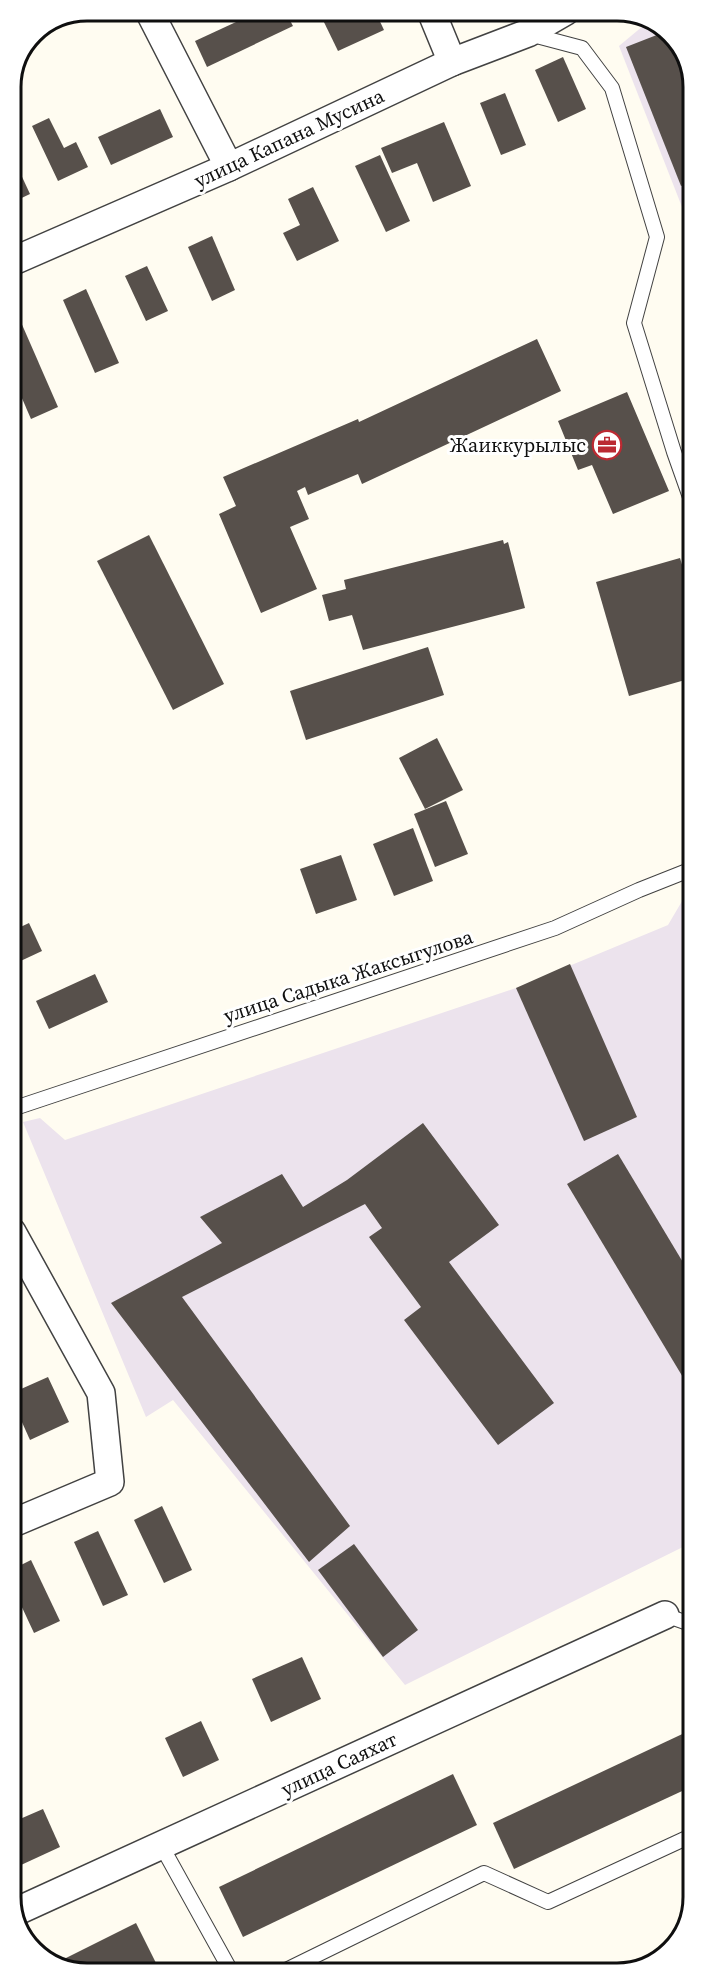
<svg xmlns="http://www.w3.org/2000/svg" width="704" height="1984" viewBox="0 0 704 1984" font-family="'Source Serif 4',serif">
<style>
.industrial{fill:#ece3ed}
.building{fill:#57504b}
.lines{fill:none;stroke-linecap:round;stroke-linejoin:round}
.service-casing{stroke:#424242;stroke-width:16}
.minor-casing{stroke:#424242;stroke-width:30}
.service{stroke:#fff;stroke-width:14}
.minor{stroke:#fff;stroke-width:27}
.labels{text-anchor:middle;stroke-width:6;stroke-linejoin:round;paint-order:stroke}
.street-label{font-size:20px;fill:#0f0f0f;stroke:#fff}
.poi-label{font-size:20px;fill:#0f0f0f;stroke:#fff;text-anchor:end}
.rim{fill:none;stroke:#0f0f0f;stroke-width:3}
</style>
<rect width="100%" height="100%" fill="#fffcf1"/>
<g class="industrial">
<polygon points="649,21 664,27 691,67 691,230 619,46"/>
<polygon points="692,889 693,1542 405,1685 173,1400 146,1417 23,1122 40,1118 65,1140 516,988 668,925 688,891"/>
</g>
<g class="building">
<polygon points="260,11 285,11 293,26 207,67 195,41"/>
<polygon points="332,11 375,11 384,30 338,51 321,16"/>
<polygon points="667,31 691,67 691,182 681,186 626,47"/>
<polygon points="563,57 586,109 558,122 535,70"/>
<polygon points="505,93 526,145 501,155 480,103"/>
<polygon points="160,109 173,137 111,165 98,137"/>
<polygon points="49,118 64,148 76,142 88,167 58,181 32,126"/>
<polygon points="444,122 471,186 433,202 417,163 392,173 381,148"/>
<polygon points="11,153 30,194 11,203"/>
<polygon points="380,155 410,221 386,232 355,166"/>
<polygon points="313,187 339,241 297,261 283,233 300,225 288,199"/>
<polygon points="212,236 235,290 212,301 188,247"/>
<polygon points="147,266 168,311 146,321 125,276"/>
<polygon points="86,289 119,363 95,373 63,300"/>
<polygon points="20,320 58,407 31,419 11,373 11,324"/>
<polygon points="537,339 561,391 362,484 358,474 308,495 305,487 297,491 309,519 290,527 317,589 261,613 219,514 236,506 223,477 358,419 359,422"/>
<polygon points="627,392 669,491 613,514 592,465 578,470 558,421"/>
<polygon points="149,535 224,684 173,710 97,561"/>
<polygon points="503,540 504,544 508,542 525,608 363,650 352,615 329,621 322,595 346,589 344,580"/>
<polygon points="680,558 692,598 692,678 629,696 596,582"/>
<polygon points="428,647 444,695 306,740 290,691"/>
<polygon points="437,738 463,790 425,809 399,758"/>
<polygon points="446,801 468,854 435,867 414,814"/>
<polygon points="413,828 433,881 394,896 373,844"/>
<polygon points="341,855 357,900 316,914 300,869"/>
<polygon points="29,923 42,951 12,965 12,931"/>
<polygon points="570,964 637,1117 584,1141 516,988"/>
<polygon points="95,974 108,1002 49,1029 36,1001"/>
<polygon points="423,1123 499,1225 449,1262 554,1403 498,1445 404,1320 421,1307 369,1237 382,1228 365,1204 182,1297 350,1526 309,1562 111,1303 222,1243 200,1217 282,1174 303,1207 347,1180"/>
<polygon points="618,1154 693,1279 693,1394 567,1184"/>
<polygon points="48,1377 69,1422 30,1440 12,1400 12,1393"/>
<polygon points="162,1506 192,1570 164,1583 134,1520"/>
<polygon points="98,1531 128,1595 103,1606 74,1542"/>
<polygon points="354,1544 418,1630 383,1657 318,1570"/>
<polygon points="31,1560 60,1621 34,1633 13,1588 13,1569"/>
<polygon points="302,1657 321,1699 271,1722 252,1679"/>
<polygon points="201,1721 219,1760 183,1777 165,1738"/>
<polygon points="693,1729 693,1786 514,1869 493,1823"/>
<polygon points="453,1774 477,1825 243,1937 219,1887"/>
<polygon points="43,1809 60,1847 21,1865 13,1848 13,1822"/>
<polygon points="136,1923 161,1973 82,1973 56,1963"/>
</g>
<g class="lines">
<g class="service-casing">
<g id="service">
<polyline points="529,34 582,48 612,88 657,237 634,323 674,452 691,500"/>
<polyline points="12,1109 555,928 639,890 692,869"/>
<polyline points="665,1615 693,1625"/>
<polyline points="161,1845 232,1973"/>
<polyline points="282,1972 484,1873 548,1902 693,1835"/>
</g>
</g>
<g class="minor-casing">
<g id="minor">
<polyline points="149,11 229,167"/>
<polyline points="431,11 452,62"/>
<polyline points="11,262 229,167 452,62 528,33 566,11"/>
<polyline points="12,1232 101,1393 110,1482 13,1523"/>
<polyline points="13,1913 665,1615"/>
</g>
</g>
<use href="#service" class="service"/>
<use href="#minor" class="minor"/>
</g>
<defs>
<g id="office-ring" transform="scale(1.5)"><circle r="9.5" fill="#fff" stroke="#bb2a32" stroke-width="1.5"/><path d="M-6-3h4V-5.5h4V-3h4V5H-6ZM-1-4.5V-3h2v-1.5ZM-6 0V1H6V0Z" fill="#bb2a32"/></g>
</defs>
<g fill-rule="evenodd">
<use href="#office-ring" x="607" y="445"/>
</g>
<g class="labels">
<g class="street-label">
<text transform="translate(289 138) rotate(-25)" y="7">улица Капана Мусина</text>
<text transform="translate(348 976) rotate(-18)" y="7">улица Садыка Жаксыгулова</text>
<text transform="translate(339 1764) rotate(-25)" y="7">улица Саяхат</text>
</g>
<g class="poi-label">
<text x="586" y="452">Жаиккурылыс</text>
</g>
</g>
<path d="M0 0H704V1984H0ZM87 21H617A66 66 0 0 1 683 87V1897A66 66 0 0 1 617 1963H87A66 66 0 0 1 21 1897V87A66 66 0 0 1 87 21Z" fill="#fff" fill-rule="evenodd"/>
<path class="rim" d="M87 21H617A66 66 0 0 1 683 87V1897A66 66 0 0 1 617 1963H87A66 66 0 0 1 21 1897V87A66 66 0 0 1 87 21Z"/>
</svg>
